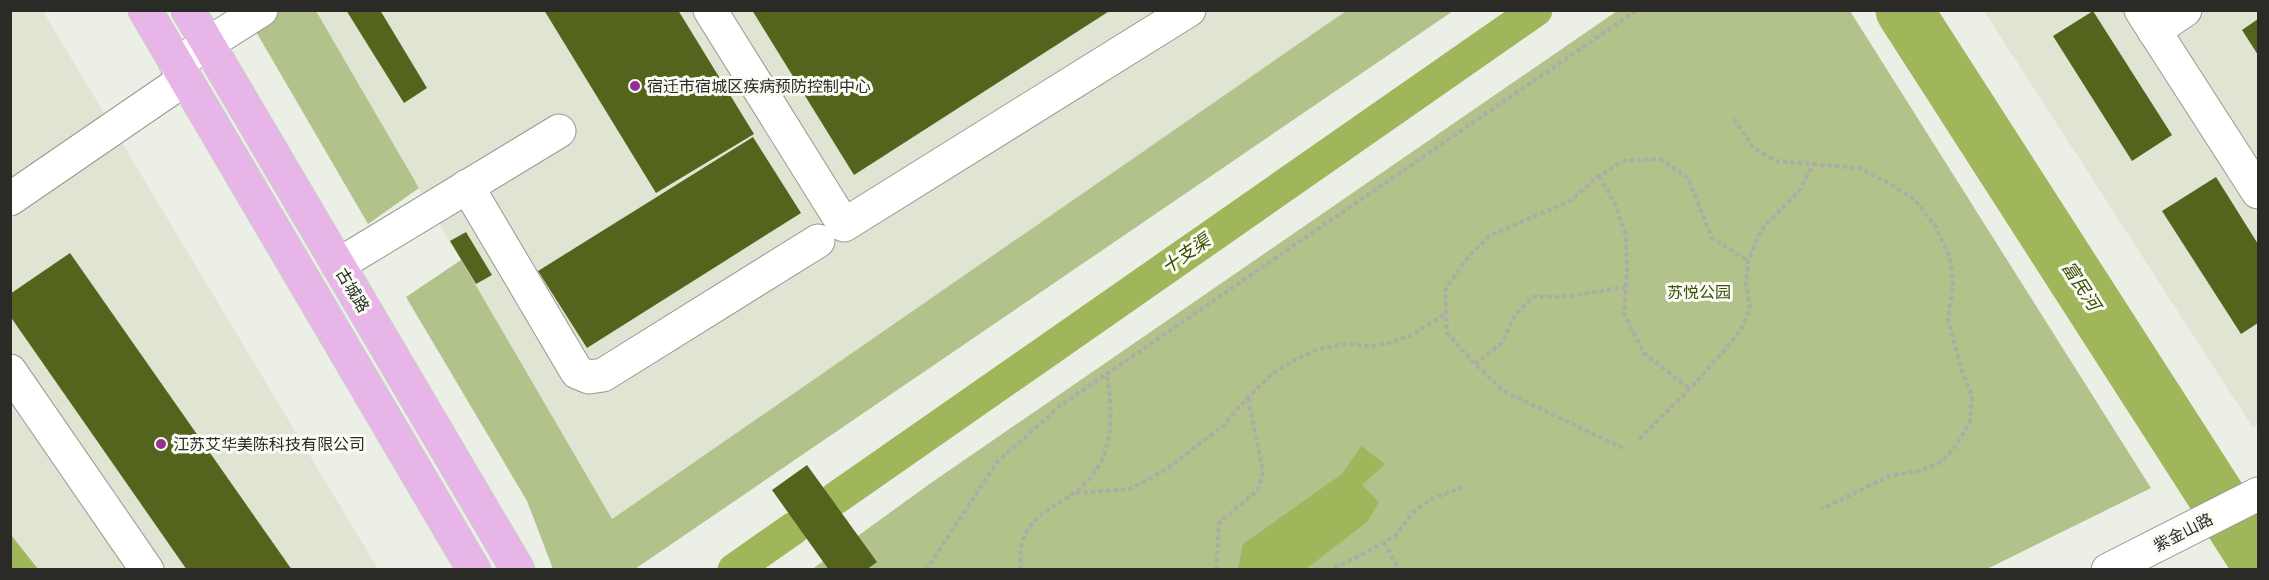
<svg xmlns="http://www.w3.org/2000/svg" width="2269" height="580" viewBox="0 0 2269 580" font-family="'PT Sans Narrow','Noto Sans SC',sans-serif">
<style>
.built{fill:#dfe4d3}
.green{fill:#b2c28b}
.water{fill:#9fb65b}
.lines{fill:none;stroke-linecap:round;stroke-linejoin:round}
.canal{stroke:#9fb65b;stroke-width:33}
.river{stroke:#9fb65b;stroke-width:57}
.building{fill:#54641d}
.minor-casing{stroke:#979a90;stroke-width:35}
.major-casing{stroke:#cccccb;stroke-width:35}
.path{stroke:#abaea6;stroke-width:4;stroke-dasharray:4.5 3;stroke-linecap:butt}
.minor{stroke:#fff;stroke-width:33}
.major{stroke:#e8b5e8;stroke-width:33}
.poi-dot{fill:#933096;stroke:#f9fcf2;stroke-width:2}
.labels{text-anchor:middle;stroke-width:6;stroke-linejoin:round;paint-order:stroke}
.poi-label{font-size:16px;fill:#2a2b27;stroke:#f9fcf2;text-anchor:start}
.street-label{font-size:16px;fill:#2a2b27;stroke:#f9fcf2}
.park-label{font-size:16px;fill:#404e08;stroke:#f9fcf2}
.water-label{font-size:18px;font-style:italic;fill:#3e4c05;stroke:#f9fcf2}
</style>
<rect width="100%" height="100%" fill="#ecefe5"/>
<g class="built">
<polygon points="10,11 43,11 378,569 11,569"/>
<polygon points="316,11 1346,11 611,519"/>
<polygon points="1984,11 2258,11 2258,425 2253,428"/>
</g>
<g class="green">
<polygon points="244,11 316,11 419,188 368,224"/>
<polygon points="1346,11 1453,11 635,569 553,569 527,501 406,297 461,260 612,519"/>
<polygon points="1617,11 1850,11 2151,488 1987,569 811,570 928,485"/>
</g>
<g class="water">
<polygon points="1361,446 1385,464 1362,485 1379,502 1367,522 1306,569 1238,569 1243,544 1342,474"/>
<polygon points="11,535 38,569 11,569"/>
</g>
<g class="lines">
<g class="canal">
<polyline points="836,498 1536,10"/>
<polyline points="734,570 794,528"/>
</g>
<polyline class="river" points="1904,10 2258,561"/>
</g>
<g class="building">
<polygon points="346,10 380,10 427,88 404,103"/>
<polygon points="544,10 678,10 754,134 656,193"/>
<polygon points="752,10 1111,10 854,175"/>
<polygon points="2093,11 2172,135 2132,161 2053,36"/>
<polygon points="2258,19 2258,55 2242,30"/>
<polygon points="753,137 801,213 587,348 538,271"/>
<polygon points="2216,177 2258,244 2258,323 2241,334 2162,211"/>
<polygon points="466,232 492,275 476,284 450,241"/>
<polygon points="70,253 292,570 187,570 10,316 10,294"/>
<polygon points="807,465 877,562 866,570 829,570 772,490"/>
</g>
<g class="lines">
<g class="minor-casing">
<g id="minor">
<polyline points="710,10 844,225 1189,10"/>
<polyline points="2141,10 2258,192"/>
<polyline points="2154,31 2185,10"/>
<polyline points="176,64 261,10"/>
<polyline points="467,186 577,372 589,377 603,375 818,241"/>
<polyline points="10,199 185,79"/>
<polyline points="338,265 559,131"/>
<polyline points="10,371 147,570"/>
<polyline points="2108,570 2258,494"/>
</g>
</g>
<g class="major-casing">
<g id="major">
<polyline points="145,10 474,570"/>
<polyline points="188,10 518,570"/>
</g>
</g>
<g class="path">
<polyline points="1734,119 1754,148 1776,161 1859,168 1887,182 1914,199 1936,227 1950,258 1953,285 1948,319 1961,369 1972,396 1970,422 1957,444 1942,462 1919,471 1889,476 1822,509"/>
<polyline points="1599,176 1615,204 1626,236 1627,270 1624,314 1644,353 1690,389"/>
<polyline points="1475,364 1502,343 1515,315 1533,297 1562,297 1626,287"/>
<polyline points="1639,439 1690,389 1730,344 1742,327 1750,307 1746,283 1748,261 1761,230 1799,191 1813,165"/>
<polyline points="1623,448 1505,392 1475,364 1447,333 1445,290 1468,257 1489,236 1570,201 1599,176 1623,161 1660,159 1688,178 1712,238 1748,261"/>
<polyline points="1076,493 1130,489 1165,470 1223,426 1248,397 1273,373 1297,359 1319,349 1345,344 1370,346 1389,343 1412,335 1446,313"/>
<polyline points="1384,542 1399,570"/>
<polyline points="926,570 998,461 1060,406 1637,10"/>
<path d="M1021 570C1014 506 1066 513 1094 473 1115 445 1112 406 1107 374"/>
<polyline points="1216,570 1219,523 1258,490 1263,471 1248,398"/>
<polyline points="1327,570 1354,559 1395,536 1413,512 1432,499 1466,486"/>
</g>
<use href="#minor" class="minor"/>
<use href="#major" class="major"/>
</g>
<g class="poi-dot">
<circle cx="635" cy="86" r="6"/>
<circle cx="161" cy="444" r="6"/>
</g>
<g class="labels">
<g class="poi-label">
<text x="647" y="92">宿迁市宿城区疾病预防控制中心</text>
<text x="173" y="450">江苏艾华美陈科技有限公司</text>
</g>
<g class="street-label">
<text transform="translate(353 290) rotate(59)" y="6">古城路</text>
<text transform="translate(2183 532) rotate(-27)" y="6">紫金山路</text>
</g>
<g class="park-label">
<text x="1699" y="298">苏悦公园</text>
</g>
<g class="water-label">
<text transform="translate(1186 254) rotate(-35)" y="6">十支渠</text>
<text transform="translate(2081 286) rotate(57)" y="6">富民河</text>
</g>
</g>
<rect width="2269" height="580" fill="none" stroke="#2a2b27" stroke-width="24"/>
</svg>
